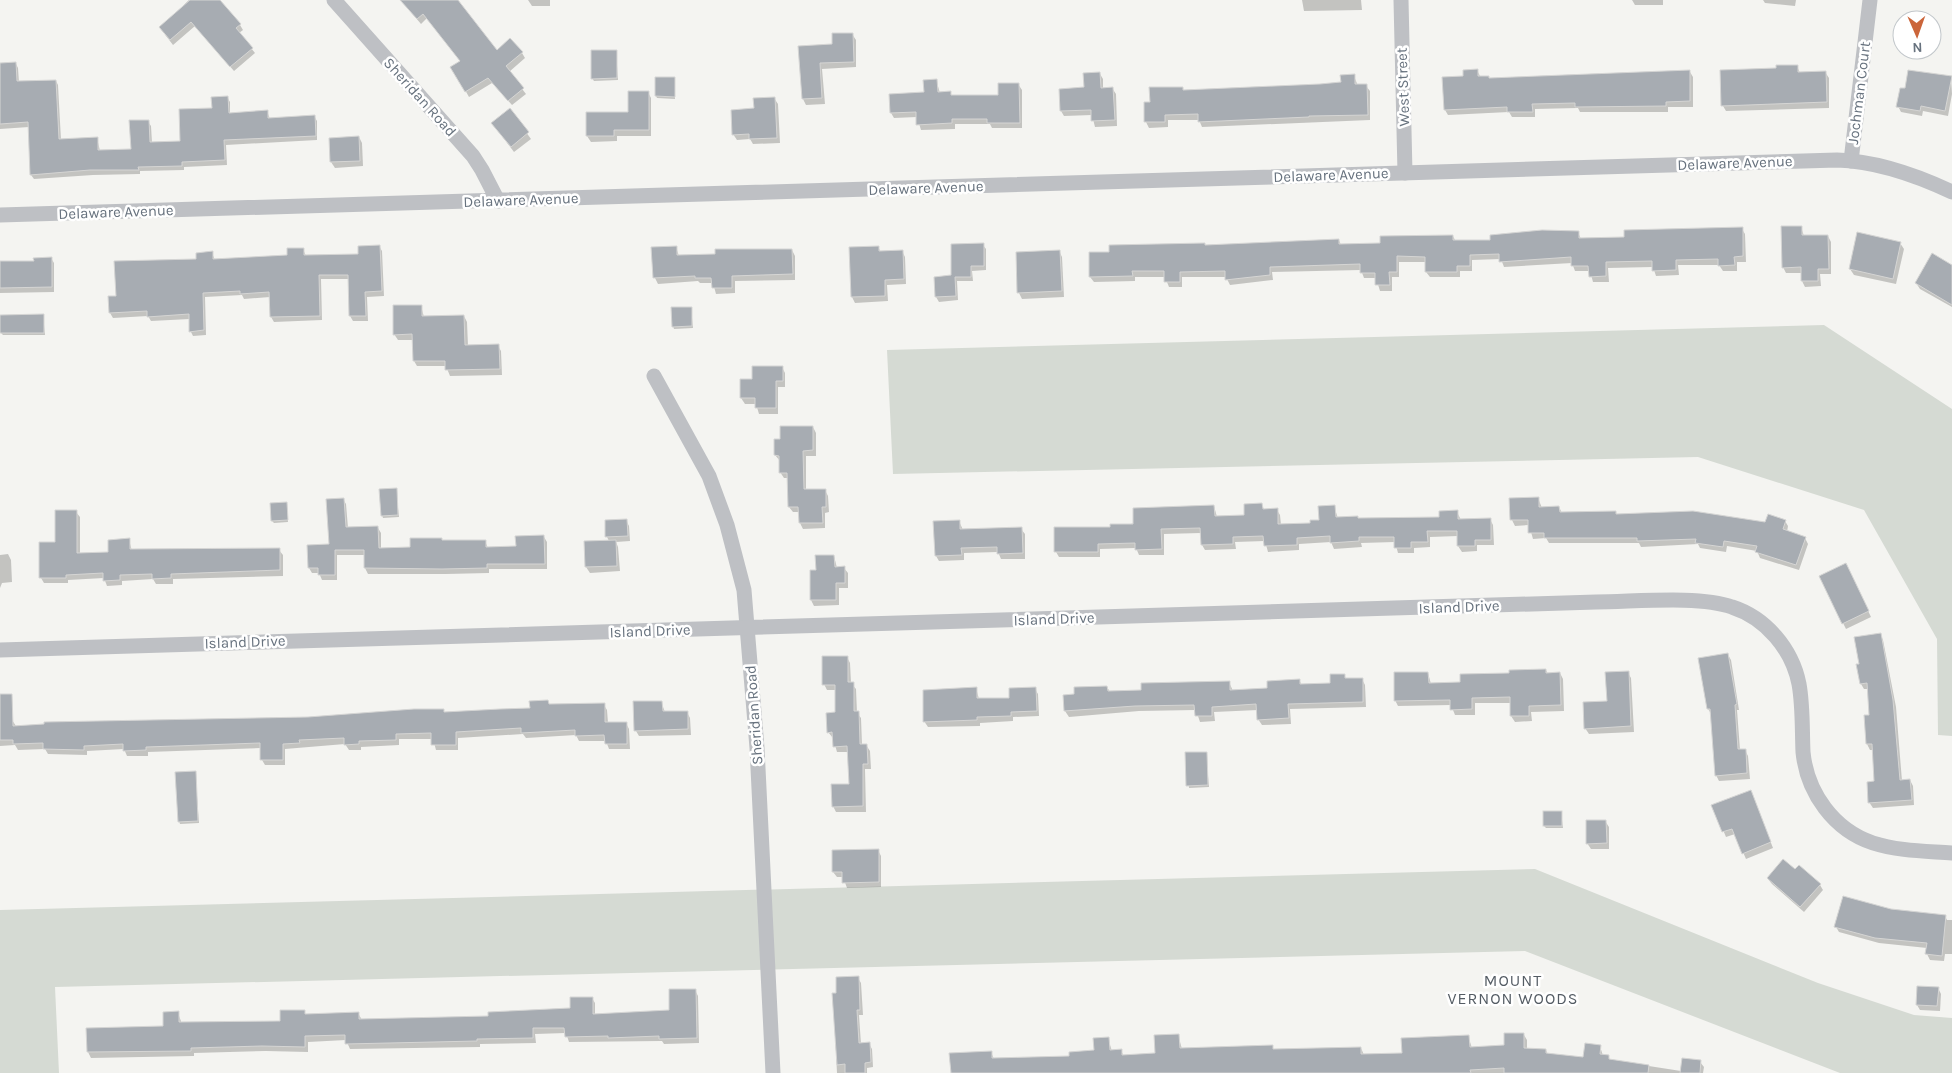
<svg xmlns="http://www.w3.org/2000/svg" width="1952" height="1073" viewBox="0 0 1952 1073" font-family="Karla,sans-serif">
<style>
.green{fill:#d5dad3}
.shadow{fill:#0003}
.building{fill:#a7acb2;stroke:#d5d5d4}
.lines{fill:none;stroke-linecap:round;stroke-linejoin:round}
.street{stroke:#bec0c4;stroke-width:15}
.labels{text-anchor:middle;stroke-width:5;stroke-linejoin:round;paint-order:stroke}
.street-label{font-size:15px;fill:#67727e;stroke:#fff}
.neighbourhood-label{font-size:16px;letter-spacing:1px;fill:#545c64;stroke:#fff}
</style>
<rect width="100%" height="100%" fill="#f4f4f1"/>
<g class="green">
<polygon points="1824,325 1952,409 1952,736 1938,735 1937,639 1864,510 1698,457 893,474 887,350"/>
<polygon points="1535,869 1818,983 1914,1015 1952,1018 1952,1073 1840,1073 1525,951 55,987 59,1073 0,1073 0,910"/>
</g>
<g class="shadow">
<polygon points="189,0 219,0 240,25 243,30 239,33 255,53 234,71 195,26 173,45 160,28"/>
<polygon points="409,0 450,0 496,52 522,53 525,58 509,72 526,94 512,105 492,83 469,97 452,67 461,62 427,18 421,24 410,11 407,6"/>
<polygon points="550,0 550,6 532,6 528,0"/>
<polygon points="1302,0 1361,0 1362,10 1304,11"/>
<polygon points="1632,0 1663,0 1663,5 1635,5"/>
<polygon points="1763,0 1796,0 1795,6 1765,3"/>
<polygon points="852,34 856,40 856,67 822,69 825,104 806,105 803,99 800,47 834,45"/>
<polygon points="616,51 618,80 594,81 592,78"/>
<polygon points="16,64 18,68 19,83 56,81 58,85 61,140 97,138 100,151 133,151 148,122 151,126 152,143 181,142 227,97 230,102 230,114 267,111 270,119 314,116 317,121 317,140 226,145 227,165 184,167 184,170 140,171 140,174 93,175 34,179 31,175 29,127 0,129 0,97"/>
<polygon points="1797,66 1800,73 1825,72 1829,78 1829,108 1726,111 1723,106 1777,70"/>
<polygon points="1477,70 1480,76 1490,80 1690,72 1693,77 1693,107 1668,107 1668,112 1580,112 1578,108 1535,109 1535,117 1512,117 1509,112 1448,115 1445,110 1465,77"/>
<polygon points="1100,74 1103,79 1103,89 1112,88 1116,94 1117,126 1095,127 1092,115 1064,116 1061,111"/>
<polygon points="1354,76 1358,86 1366,86 1370,91 1370,120 1202,127 1199,120 1168,120 1168,127 1149,128 1146,122 1145,103 1151,103 1183,88 1184,91 1342,83"/>
<polygon points="1951,77 1952,94 1948,116 1923,111 1922,116 1901,112 1898,106"/>
<polygon points="674,78 675,99 657,98 656,96"/>
<polygon points="936,80 940,93 950,92 952,96 999,96 1018,84 1022,90 1022,128 992,128 990,124 955,124 955,129 921,130 917,117 894,118 891,113 925,93"/>
<polygon points="648,92 651,98 651,136 617,136 617,141 591,142 587,136 630,113"/>
<polygon points="774,98 778,104 780,143 753,144 750,139 737,140 733,134 755,110"/>
<polygon points="510,110 531,139 514,152 493,124"/>
<polygon points="359,137 362,143 363,166 335,168 331,162 331,139"/>
<polygon points="1801,227 1804,236 1828,236 1831,242 1831,274 1820,274 1821,286 1805,287 1802,281 1802,273 1786,273 1783,267"/>
<polygon points="1742,229 1745,234 1746,262 1737,262 1737,271 1723,271 1719,265 1678,265 1679,275 1656,276 1653,267 1608,268 1609,282 1593,282 1590,271 1575,271 1572,263 1504,267 1501,259 1472,260 1472,271 1460,271 1460,277 1430,277 1426,272 1426,262 1399,262 1399,277 1392,277 1392,291 1380,291 1376,278 1364,278 1361,270 1272,272 1273,280 1230,285 1226,277 1182,277 1182,287 1169,287 1165,277 1135,277 1135,281 1094,282 1090,277 1110,253 1205,244 1206,247 1339,240 1341,245 1381,244 1453,236 1456,242 1491,241 1578,232 1581,239 1625,238"/>
<polygon points="1900,243 1904,249 1896,284 1854,275 1850,269"/>
<polygon points="983,245 986,249 986,270 972,271 973,281 957,281 958,300 939,302 936,297 935,278 952,276"/>
<polygon points="379,246 382,251 384,296 367,297 368,321 353,321 350,316 350,279 321,279 322,320 274,322 271,317 270,297 244,299 242,295 205,297 206,335 193,336 191,332 190,319 151,321 148,316 113,318 110,313 117,297 212,253 215,260 288,256 303,249 306,256 359,255"/>
<polygon points="676,247 679,256 792,250 795,256 795,280 735,281 735,293 716,294 713,283 700,283 698,281 658,284 655,278 653,248"/>
<polygon points="878,247 881,252 902,251 905,257 906,284 887,285 888,301 855,303 852,297 850,248"/>
<polygon points="1059,251 1062,257 1064,297 1022,299 1019,293 1017,253"/>
<polygon points="51,258 54,263 54,292 0,293 0,263 35,262"/>
<polygon points="1952,266 1952,307 1920,289 1916,283"/>
<polygon points="421,306 424,317 464,316 467,322 468,346 498,346 501,351 502,375 450,376 446,366 417,366 414,361 414,340 398,340 394,334"/>
<polygon points="691,308 693,328 674,329 673,326"/>
<polygon points="43,315 45,335 3,335 1,333"/>
<polygon points="782,367 785,373 785,387 778,387 778,414 759,414 756,404 745,404 741,398 753,381"/>
<polygon points="813,427 816,433 816,456 806,456 806,490 825,490 828,496 829,512 825,513 825,528 803,529 800,523 800,512 793,512 789,507 789,478 784,478 780,472 780,461 775,455 781,440"/>
<polygon points="396,489 399,517 383,518 382,515"/>
<polygon points="1538,498 1542,508 1559,507 1562,513 1616,512 1617,515 1766,523 1785,521 1788,526 1787,532 1805,538 1808,544 1799,570 1760,558 1757,551 1727,546 1726,552 1700,548 1698,544 1641,547 1639,543 1549,543 1546,538 1533,539 1529,525 1515,526 1512,520 1511,499"/>
<polygon points="343,499 346,504 348,528 378,528 381,533 381,549 411,548 443,541 485,541 488,548 517,547 544,537 547,542 547,569 489,569 489,573 446,574 368,574 365,568 365,555 337,555 337,580 322,580 319,573 312,573 309,568 309,546 330,546"/>
<polygon points="286,503 288,522 274,523 272,521"/>
<polygon points="1261,505 1265,510 1277,510 1280,515 1281,525 1311,524 1320,521 1334,507 1338,518 1440,518 1457,512 1461,520 1490,519 1493,525 1494,545 1477,545 1477,551 1462,552 1458,546 1458,536 1430,537 1430,547 1414,548 1414,553 1398,553 1395,542 1361,543 1362,547 1334,549 1331,542 1299,544 1299,550 1268,552 1265,541 1235,542 1236,549 1205,550 1202,545 1201,533 1164,534 1164,555 1139,555 1136,548 1100,549 1100,557 1059,557 1056,552 1112,528 1214,506 1217,517 1246,516"/>
<polygon points="76,512 80,517 80,554 109,553 129,540 132,551 279,550 283,555 283,576 173,579 173,584 156,584 153,579 122,581 122,585 107,586 104,578 68,580 68,583 44,583 41,578 56,543"/>
<polygon points="626,520 629,526 630,541 616,542 618,547 620,571 590,573 586,567 609,541 607,537 606,521"/>
<polygon points="959,521 963,530 1021,529 1025,534 1025,559 1001,559 998,552 964,553 964,560 939,561 936,556"/>
<polygon points="8,554 11,560 12,582 2,583 0,588 0,555"/>
<polygon points="834,556 837,568 844,568 848,573 848,588 839,588 839,605 814,606 811,600 811,571 817,572"/>
<polygon points="1849,571 1871,617 1846,629 1843,623"/>
<polygon points="1880,634 1883,640 1896,707 1902,781 1910,780 1913,786 1914,805 1873,808 1869,802 1876,782 1874,750 1870,750 1867,744 1865,717 1870,716 1868,689 1864,689 1861,684 1861,665"/>
<polygon points="1728,655 1731,660 1739,710 1737,710 1740,750 1745,750 1748,756 1750,779 1719,781 1716,775 1712,715 1708,709"/>
<polygon points="847,657 850,663 851,683 856,689 857,713 861,718 862,745 866,745 870,751 871,769 865,769 866,812 836,812 833,806 851,785 849,752 837,752 833,738 828,732 836,714 836,690 827,690 824,684"/>
<polygon points="1546,670 1548,674 1560,673 1563,679 1564,711 1531,712 1532,721 1515,722 1511,716 1511,703 1475,703 1475,715 1455,715 1451,705 1398,706 1395,700 1428,673 1431,684 1462,683"/>
<polygon points="1628,673 1631,678 1634,732 1589,734 1585,728 1608,702"/>
<polygon points="1344,675 1347,680 1362,679 1365,685 1366,707 1290,709 1291,724 1262,725 1258,719 1258,710 1214,712 1215,721 1200,722 1196,710 1139,711 1069,717 1065,711 1065,696 1075,695 1107,687 1110,692 1142,692 1229,682 1233,691 1268,689 1299,680 1302,685 1331,684"/>
<polygon points="976,688 979,699 1010,699 1035,689 1038,694 1039,716 1013,717 1013,721 980,723 980,726 928,727 924,721"/>
<polygon points="548,701 550,706 604,705 607,710 608,723 626,723 629,729 630,749 609,749 606,741 579,741 576,735 526,738 523,734 458,738 458,750 436,750 433,739 399,739 399,745 361,747 361,750 349,750 345,744 285,749 285,765 265,765 262,760 261,748 148,752 148,756 127,756 124,749 87,751 87,755 48,754 45,749 18,750 15,745 0,746 0,720 12,720 16,726 308,718 443,710 445,713 531,709"/>
<polygon points="661,702 665,712 687,712 690,718 691,735 639,736 636,731"/>
<polygon points="1206,753 1209,787 1189,788 1186,754"/>
<polygon points="195,772 199,823 180,824 179,821"/>
<polygon points="1753,797 1773,848 1746,859 1735,834 1726,837 1713,806"/>
<polygon points="1561,812 1563,828 1546,828 1544,826"/>
<polygon points="1605,821 1609,827 1609,849 1591,849 1587,843"/>
<polygon points="878,850 881,856 881,887 847,888 843,877 837,877 833,872"/>
<polygon points="1795,871 1820,885 1823,890 1804,912 1772,884 1768,879"/>
<polygon points="1890,911 1945,916 1947,920 1952,920 1952,954 1945,954 1944,961 1930,960 1927,954 1927,948 1879,943 1839,932 1836,927"/>
<polygon points="858,978 861,983 863,1015 859,1015 861,1044 869,1044 872,1049 873,1067 867,1068 867,1073 837,1073 833,994 838,994"/>
<polygon points="1938,988 1941,994 1940,1011 1920,1010 1917,1005"/>
<polygon points="695,990 698,996 699,1043 664,1044 662,1041 569,1042 566,1033 535,1034 536,1043 480,1044 480,1047 350,1049 346,1040 308,1042 308,1052 266,1051 194,1053 194,1056 91,1058 88,1052 164,1028 178,1013 182,1024 281,1023 304,1011 306,1015 358,1013 362,1020 489,1017 571,1009 592,998 595,1003 595,1015 670,1011"/>
<polygon points="1178,1035 1182,1049 1272,1046 1274,1050 1361,1048 1364,1055 1403,1054 1468,1036 1472,1048 1505,1046 1524,1035 1527,1040 1527,1049 1546,1050 1548,1055 1584,1059 1600,1046 1603,1056 1608,1056 1610,1060 1681,1071 1700,1062 1704,1067 1703,1073 952,1073 991,1052 994,1059 1071,1057 1095,1051 1108,1039 1112,1051 1121,1051 1124,1056 1157,1055"/>
</g>
<g class="building">
<polygon points="190,0 220,0 241,24 236,28 253,48 230,67 191,22 170,40 159,27"/>
<polygon points="400,0 458,0 497,50 510,38 523,52 506,66 524,88 508,101 488,78 465,92 450,67 460,61 423,14 417,19"/>
<polygon points="832,33 853,33 854,62 820,63 822,98 802,99 798,46 832,44"/>
<polygon points="591,50 617,50 617,78 591,79"/>
<polygon points="16,62 17,81 56,80 59,139 98,137 98,150 131,149 129,120 149,120 150,142 180,141 179,109 212,108 211,97 228,96 229,113 268,110 268,118 315,115 316,136 224,140 225,160 182,162 182,166 138,167 139,170 90,170 30,175 28,122 0,124 0,63"/>
<polygon points="1776,65 1798,65 1798,72 1826,71 1827,102 1721,106 1720,70 1776,68"/>
<polygon points="1478,69 1478,76 1489,76 1489,78 1690,70 1690,101 1666,102 1666,106 1575,107 1575,103 1532,104 1533,112 1507,112 1507,107 1444,110 1442,77 1463,76 1463,70"/>
<polygon points="1908,70 1952,76 1945,111 1921,106 1920,111 1896,107 1900,88 1905,88"/>
<polygon points="1100,72 1101,88 1113,87 1115,120 1091,121 1091,110 1060,111 1059,89 1084,87 1083,73"/>
<polygon points="1355,74 1355,84 1367,84 1368,115 1309,116 1309,117 1198,122 1198,114 1165,115 1165,122 1144,122 1144,102 1150,102 1149,87 1183,87 1183,90 1320,84 1341,82 1340,75"/>
<polygon points="655,77 675,77 675,97 655,96"/>
<polygon points="937,79 938,92 951,91 951,95 998,95 998,83 1019,83 1020,123 987,123 987,119 952,119 952,123 916,125 916,112 890,113 889,94 924,92 923,80"/>
<polygon points="628,91 649,91 649,130 614,130 614,136 586,136 586,112 628,112"/>
<polygon points="775,97 777,138 749,139 749,134 732,135 731,110 754,108 753,98"/>
<polygon points="510,108 529,132 511,147 491,123"/>
<polygon points="359,136 360,161 330,162 329,138"/>
<polygon points="1781,226 1802,226 1802,235 1828,235 1829,269 1818,269 1818,281 1801,281 1801,267 1782,268"/>
<polygon points="1743,227 1743,256 1734,257 1735,265 1718,266 1718,259 1676,260 1676,270 1652,271 1652,261 1606,262 1606,276 1589,277 1588,266 1571,266 1571,257 1499,262 1499,254 1470,255 1470,266 1457,266 1457,272 1425,272 1425,257 1397,256 1397,272 1389,272 1390,285 1375,285 1375,273 1360,273 1360,264 1270,267 1270,275 1225,280 1225,271 1180,272 1180,282 1164,282 1164,271 1132,271 1133,276 1089,277 1089,252 1109,252 1109,245 1205,243 1205,245 1339,239 1339,244 1380,243 1380,236 1453,235 1453,240 1490,240 1490,235 1542,230 1579,231 1579,238 1624,237 1624,230"/>
<polygon points="1857,232 1901,242 1893,279 1849,269"/>
<polygon points="984,243 984,266 971,266 971,277 955,277 956,296 935,297 934,277 951,275 951,244"/>
<polygon points="380,245 382,291 365,292 366,316 349,316 348,275 319,275 320,316 270,317 269,292 240,294 240,291 203,293 204,330 189,332 189,314 147,317 147,311 109,313 108,296 116,296 114,261 196,259 196,253 213,251 213,259 287,255 287,248 304,248 304,255 358,254 358,246"/>
<polygon points="677,246 677,255 715,254 715,249 792,249 793,274 732,276 732,288 712,288 711,278 695,278 695,276 653,278 651,247"/>
<polygon points="879,246 879,251 903,250 904,279 885,280 885,296 851,297 849,247"/>
<polygon points="1060,250 1062,291 1017,293 1016,252"/>
<polygon points="1932,253 1952,265 1952,305 1915,283"/>
<polygon points="52,257 52,287 0,288 0,261 34,261 33,258"/>
<polygon points="393,305 422,305 422,316 464,315 465,345 499,344 500,369 445,370 445,361 413,361 412,334 393,335"/>
<polygon points="671,307 692,307 692,326 672,327"/>
<polygon points="44,314 44,333 0,333 0,315"/>
<polygon points="752,366 783,366 783,381 776,381 776,408 755,408 755,398 740,398 740,379 752,379"/>
<polygon points="780,426 813,426 813,450 803,451 804,489 826,489 826,507 822,507 823,523 799,523 798,507 788,507 787,473 779,473 779,456 774,455 774,439 780,439"/>
<polygon points="397,488 398,515 381,516 379,489"/>
<polygon points="1539,497 1539,507 1559,506 1560,512 1616,511 1616,514 1693,511 1765,522 1768,514 1786,520 1783,529 1806,537 1796,565 1755,552 1757,546 1724,541 1723,547 1695,543 1696,539 1637,541 1637,538 1544,538 1544,533 1528,533 1528,520 1510,520 1509,498"/>
<polygon points="344,498 346,527 378,526 379,548 410,547 410,538 442,538 442,540 486,540 486,547 516,546 515,536 544,535 545,564 487,564 487,568 442,569 364,568 364,550 335,550 335,575 318,575 318,568 308,568 307,545 329,544 326,499"/>
<polygon points="287,502 288,520 271,521 270,503"/>
<polygon points="1262,503 1263,509 1278,508 1278,524 1310,523 1310,520 1319,520 1318,506 1335,505 1336,517 1358,516 1358,518 1439,517 1439,511 1458,510 1458,519 1491,518 1491,540 1475,540 1475,546 1457,546 1457,531 1427,531 1428,542 1411,542 1411,548 1394,548 1394,537 1359,537 1359,541 1330,543 1330,536 1297,538 1297,545 1264,546 1263,536 1233,537 1233,544 1201,545 1200,528 1161,529 1162,549 1135,550 1135,543 1098,544 1098,552 1054,552 1054,527 1110,527 1110,524 1133,524 1133,508 1214,505 1215,516 1244,515 1244,504"/>
<polygon points="55,510 77,510 77,553 108,552 108,540 130,538 130,549 280,548 280,570 171,574 171,578 152,579 152,574 120,575 120,580 103,581 103,573 66,575 66,578 39,578 39,542 55,542"/>
<polygon points="627,519 628,536 605,537 605,520"/>
<polygon points="960,520 960,529 1022,527 1023,553 997,554 997,547 961,548 962,555 935,556 933,521"/>
<polygon points="616,540 617,566 585,567 584,541"/>
<polygon points="815,555 834,555 835,567 845,566 845,583 836,583 836,600 810,600 810,570 816,570"/>
<polygon points="1846,563 1869,611 1842,624 1819,576"/>
<polygon points="1881,633 1893,700 1900,780 1910,779 1912,800 1868,803 1867,782 1874,781 1872,744 1866,744 1864,715 1869,715 1867,683 1860,684 1856,664 1859,664 1854,637"/>
<polygon points="1728,653 1737,704 1735,705 1738,749 1746,749 1747,773 1715,776 1710,709 1707,709 1698,658"/>
<polygon points="822,656 848,656 848,682 854,682 854,711 859,711 860,744 867,744 868,764 863,764 863,806 832,807 831,784 849,784 847,746 833,747 832,732 827,733 826,713 835,712 835,685 822,685"/>
<polygon points="1546,669 1546,673 1560,672 1561,705 1529,706 1529,716 1510,716 1510,697 1472,698 1472,709 1450,710 1450,700 1394,701 1394,672 1428,672 1429,683 1460,682 1460,674 1509,673 1509,670"/>
<polygon points="1629,671 1631,726 1584,729 1583,702 1607,701 1605,672"/>
<polygon points="1330,674 1345,674 1345,678 1363,678 1363,702 1288,704 1289,718 1257,720 1256,704 1212,707 1212,716 1195,716 1194,705 1135,706 1064,711 1063,695 1074,694 1074,687 1107,686 1108,691 1141,690 1141,683 1230,681 1230,690 1267,688 1267,681 1300,679 1300,684 1330,683"/>
<polygon points="977,687 977,698 1009,698 1009,688 1036,687 1037,711 1011,712 1011,716 977,717 977,720 923,722 923,690"/>
<polygon points="0,694 12,694 13,726 44,724 44,722 308,717 414,709 444,709 444,712 500,709 530,708 529,701 548,700 549,704 605,703 605,722 627,722 627,744 605,744 604,735 575,736 575,730 521,733 521,728 456,732 456,745 431,745 431,733 396,734 396,740 359,741 359,744 344,745 344,738 299,740 300,743 283,744 283,760 260,760 260,743 146,747 146,750 123,751 123,744 84,746 84,750 43,749 43,743 13,744 13,740 0,740"/>
<polygon points="633,701 662,701 663,711 688,711 688,729 634,731"/>
<polygon points="1185,752 1207,752 1208,785 1186,786"/>
<polygon points="196,771 198,821 178,822 175,772"/>
<polygon points="1751,790 1771,842 1742,854 1732,829 1722,832 1711,805"/>
<rect x="1543" y="811" width="19" height="15"/>
<polygon points="1586,820 1606,820 1607,843 1586,844"/>
<polygon points="879,849 879,882 842,883 842,872 832,872 832,850"/>
<polygon points="1783,859 1795,869 1799,865 1821,884 1800,907 1767,878"/>
<polygon points="1843,896 1891,909 1946,915 1942,956 1925,954 1927,943 1875,938 1834,927"/>
<polygon points="859,976 860,1010 857,1010 859,1043 870,1042 871,1062 865,1063 865,1073 845,1073 845,1064 837,1065 832,993 836,993 836,977"/>
<polygon points="1917,986 1939,987 1937,1006 1916,1005"/>
<polygon points="669,989 696,989 697,1038 659,1039 659,1036 608,1038 608,1036 565,1037 564,1028 533,1028 533,1038 477,1039 477,1041 345,1044 345,1035 305,1036 305,1047 262,1046 191,1048 191,1051 87,1052 86,1028 163,1026 163,1012 179,1011 179,1022 280,1021 280,1010 305,1010 305,1014 359,1012 359,1019 488,1016 488,1012 570,1008 570,997 593,997 593,1014 669,1010"/>
<polygon points="1504,1033 1524,1033 1524,1048 1546,1049 1546,1053 1583,1057 1585,1043 1601,1045 1600,1054 1609,1055 1609,1059 1649,1065 1648,1073 1504,1073 1504,1068 1470,1070 1471,1073 951,1073 949,1053 992,1051 992,1058 1069,1056 1069,1052 1094,1050 1093,1038 1109,1037 1110,1050 1122,1049 1122,1055 1155,1053 1154,1035 1179,1034 1180,1048 1273,1045 1273,1049 1361,1047 1361,1054 1402,1053 1401,1038 1469,1035 1470,1047 1504,1045"/>
<polygon points="1682,1058 1701,1060 1700,1073 1680,1073"/>
</g>
<g class="lines">
<g class="street">
<polyline points="334,0 473,156 482,170 498,201"/>
<polyline points="1401,0 1405,173"/>
<polyline points="1851,161 1870,0"/>
<path d="M0 215 1837 160C1875 161 1918 176 1952 192"/>
<polyline points="654,376 709,476 727,525 744,590 757,748 773,1073"/>
<path d="M0 650 1596 602C1633 602 1699 595 1732 607 1766 618 1792 649 1799 684 1803 706 1802 729 1803 752 1807 793 1834 830 1873 843 1898 851 1926 851 1952 853"/>
</g>
</g>
<g class="labels">
<g class="street-label">
<text transform="translate(1403 87) rotate(-92)" y="5">West Street</text>
<text transform="translate(1859 93) rotate(-83)" y="5">Jochman Court</text>
<text transform="translate(420 97) rotate(48)" y="5">Sheridan Road</text>
<text transform="translate(1735 163) rotate(-2)" y="5">Delaware Avenue</text>
<text transform="translate(1331 175) rotate(-2)" y="5">Delaware Avenue</text>
<text transform="translate(926 188) rotate(-2)" y="5">Delaware Avenue</text>
<text transform="translate(521 200) rotate(-2)" y="5">Delaware Avenue</text>
<text transform="translate(116 212) rotate(-2)" y="5">Delaware Avenue</text>
<text transform="translate(1459 607) rotate(-2)" y="5">Island Drive</text>
<text transform="translate(1054 619) rotate(-2)" y="5">Island Drive</text>
<text transform="translate(650 631) rotate(-2)" y="5">Island Drive</text>
<text transform="translate(245 642) rotate(-2)" y="5">Island Drive</text>
<text transform="translate(754 715) rotate(-94)" y="5">Sheridan Road</text>
</g>
<g class="neighbourhood-label">
<text x="1513" y="986">MOUNT<tspan x="1513" dy="18">VERNON WOODS</tspan></text>
</g>
</g>
<g transform="translate(1917 35) rotate(178)"><circle r="24" fill="#ffffff" stroke="#c2c7cb"/>
<path d="M0-4L9 19L0 12L-9 19Z" fill="#cb653a"/>
<text y="-8" font-size="14" font-weight="bold" text-anchor="middle" fill="#67727e">N</text>
</g>
</svg>
